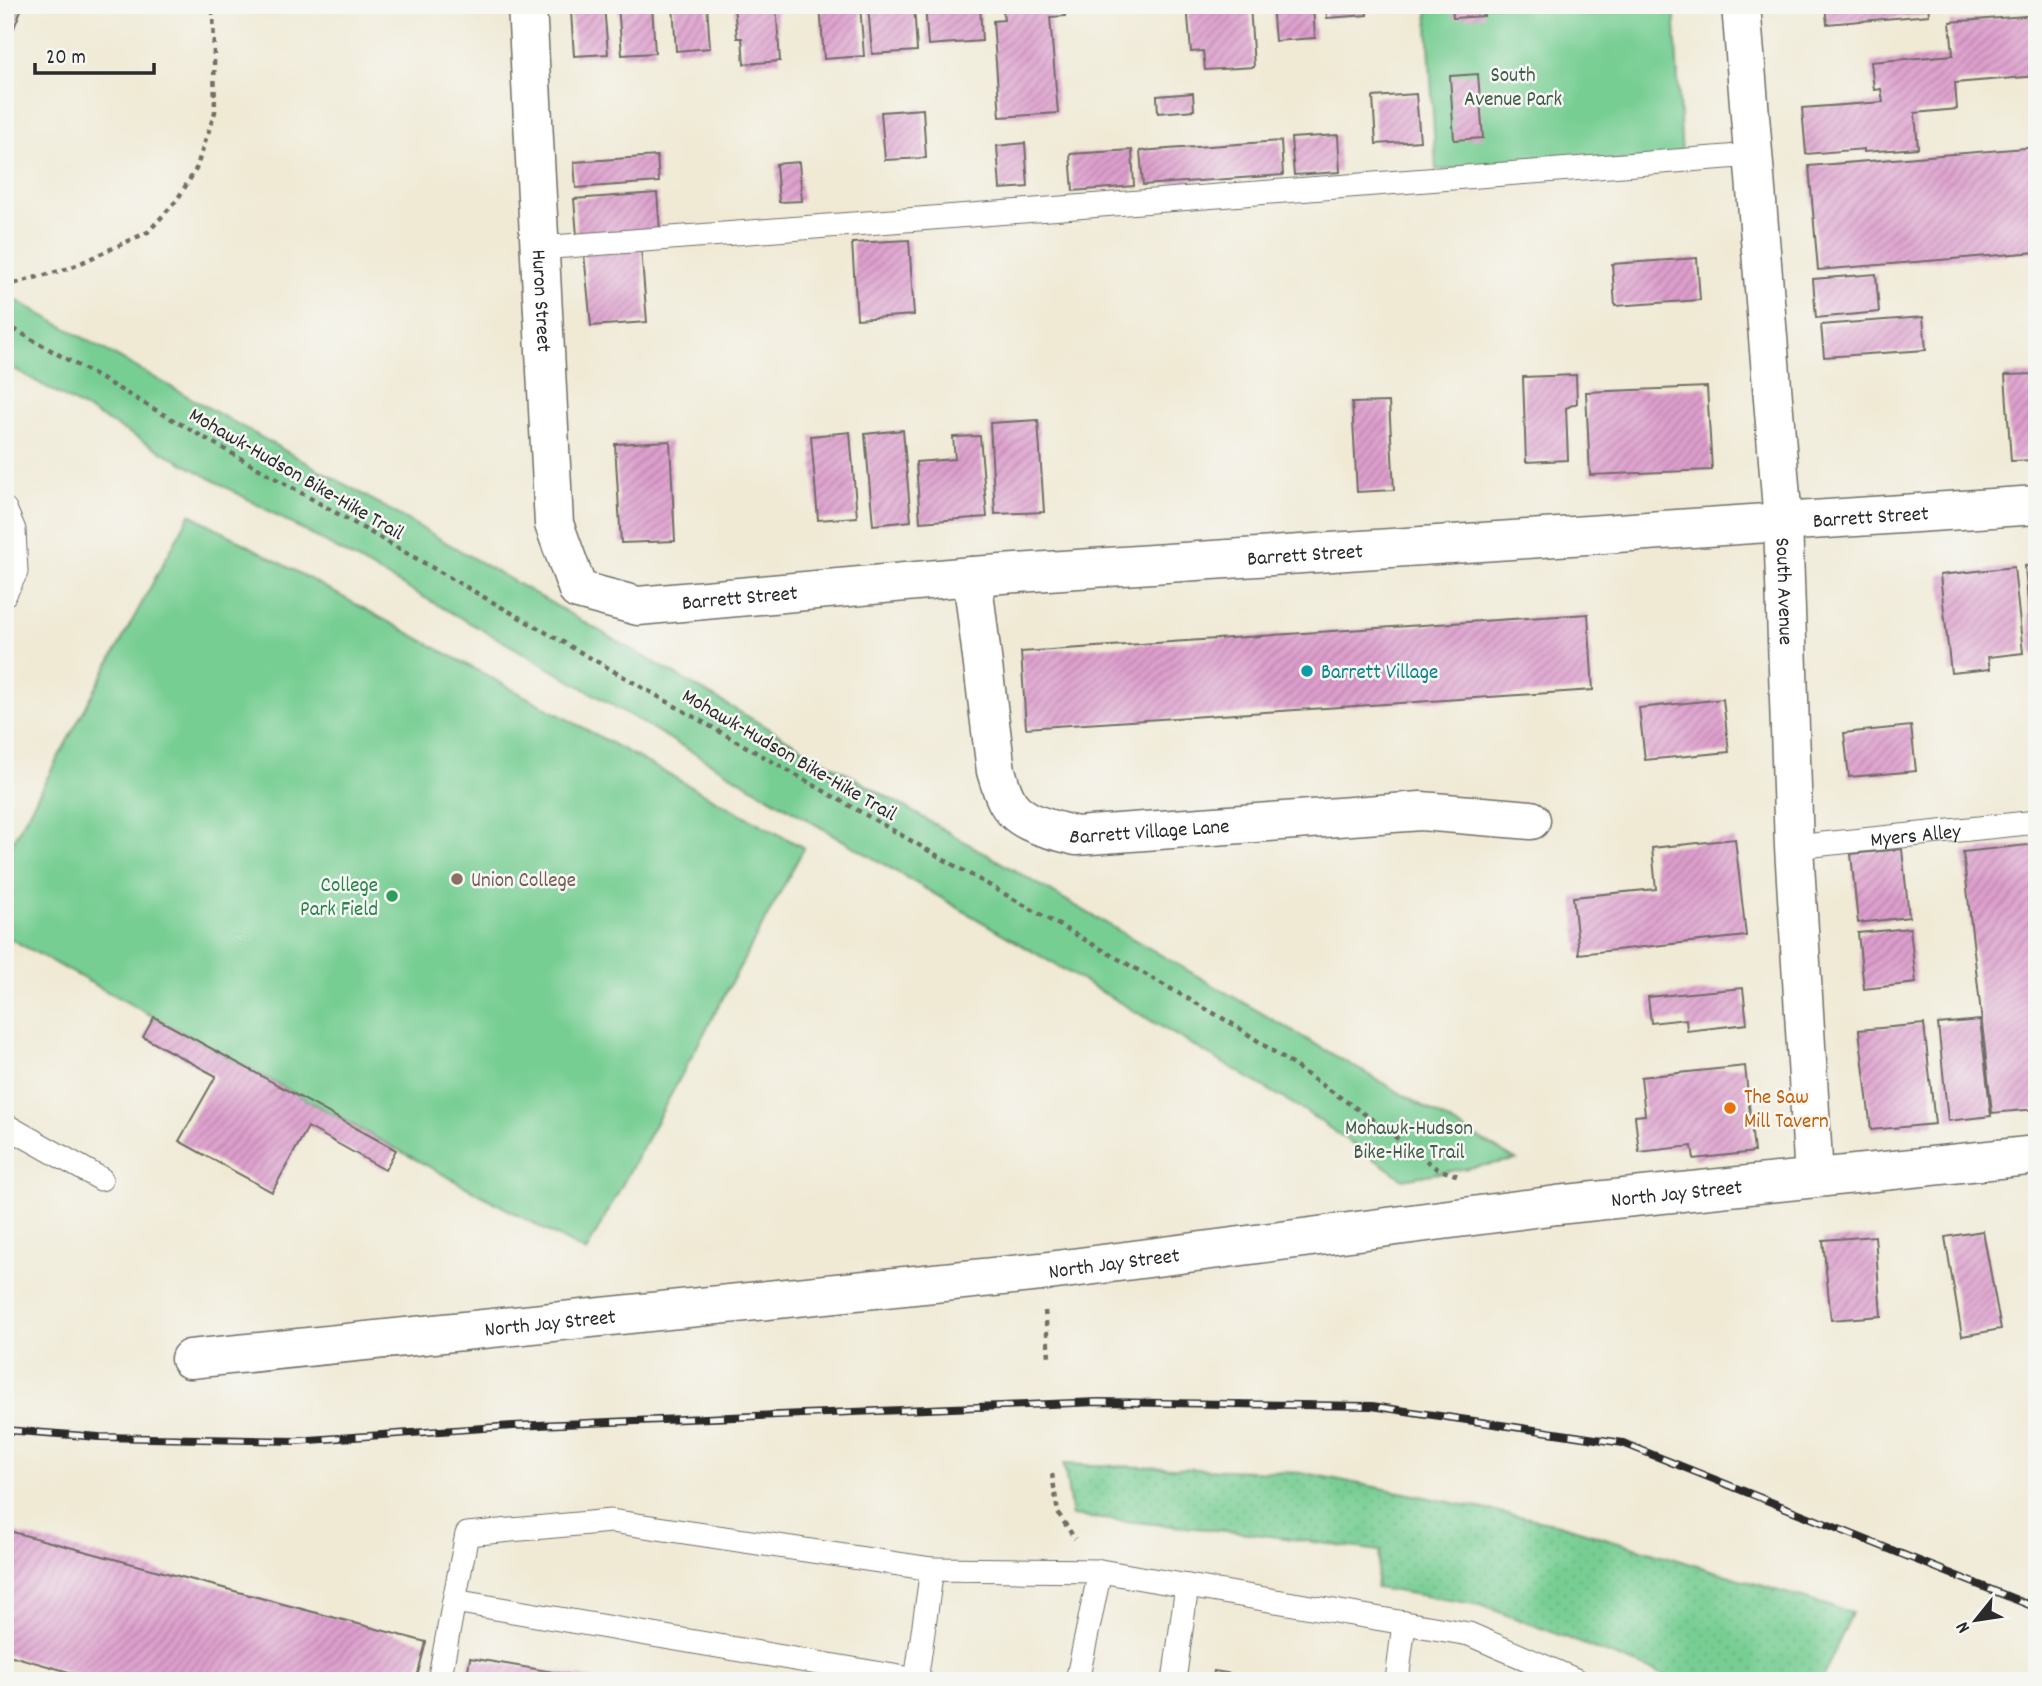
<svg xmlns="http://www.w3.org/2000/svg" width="2042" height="1686" viewBox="0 0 2042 1686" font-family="Dekko,sans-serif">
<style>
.grass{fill:url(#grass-dots);stroke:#517c5f;stroke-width:2}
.green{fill:#77ce93;stroke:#517c5f;stroke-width:2}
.building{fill:url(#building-hatch)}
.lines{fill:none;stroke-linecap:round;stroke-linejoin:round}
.service-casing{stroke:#706e66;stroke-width:25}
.minor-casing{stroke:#706e66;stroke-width:41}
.path{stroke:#706e66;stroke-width:4.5;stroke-dasharray:5 5;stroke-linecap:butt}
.service{stroke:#fff;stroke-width:23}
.minor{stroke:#fff;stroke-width:38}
.rail-casing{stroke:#2b2b2b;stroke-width:8}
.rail{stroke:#f6f6f2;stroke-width:5;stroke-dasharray:16;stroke-linecap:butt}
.culture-dot{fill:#0f9aa8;stroke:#f6f6f2;stroke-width:2.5}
.education-dot{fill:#8d6e63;stroke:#f6f6f2;stroke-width:2.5}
.leisure-dot{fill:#2e9e5b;stroke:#f6f6f2;stroke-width:2.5}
.food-dot{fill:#e8710a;stroke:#f6f6f2;stroke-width:2.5}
.labels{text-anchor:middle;stroke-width:5;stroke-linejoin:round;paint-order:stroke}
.park-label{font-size:21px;fill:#425c4a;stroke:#f6f6f2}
.street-label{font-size:21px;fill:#2b2b2b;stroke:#f6f6f2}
.culture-label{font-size:21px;fill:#0d838f;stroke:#f6f6f2;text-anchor:start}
.education-label{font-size:21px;fill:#785e54;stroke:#f6f6f2;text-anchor:start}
.leisure-label{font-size:21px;fill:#27864d;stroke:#f6f6f2;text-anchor:end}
.food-label{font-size:21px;fill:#c56008;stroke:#f6f6f2;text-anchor:start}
</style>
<defs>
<pattern id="grass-dots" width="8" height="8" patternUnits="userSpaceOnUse" patternTransform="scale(1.75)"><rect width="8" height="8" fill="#77ce93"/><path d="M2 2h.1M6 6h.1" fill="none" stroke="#67b17f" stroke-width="1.8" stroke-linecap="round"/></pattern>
<pattern id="building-hatch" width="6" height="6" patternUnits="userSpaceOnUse" patternTransform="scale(1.75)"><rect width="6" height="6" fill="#de9fcd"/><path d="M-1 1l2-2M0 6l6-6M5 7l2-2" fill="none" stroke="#b482a7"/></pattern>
</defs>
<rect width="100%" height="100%" fill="#f6f6f2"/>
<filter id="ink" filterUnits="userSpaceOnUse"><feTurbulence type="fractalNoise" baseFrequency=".0143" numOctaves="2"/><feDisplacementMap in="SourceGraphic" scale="14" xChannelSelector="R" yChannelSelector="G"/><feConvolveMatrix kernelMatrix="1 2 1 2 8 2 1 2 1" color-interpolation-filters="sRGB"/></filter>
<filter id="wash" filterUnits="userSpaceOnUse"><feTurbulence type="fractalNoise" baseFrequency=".00686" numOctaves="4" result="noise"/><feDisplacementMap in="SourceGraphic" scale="28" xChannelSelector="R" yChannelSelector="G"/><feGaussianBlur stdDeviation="1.57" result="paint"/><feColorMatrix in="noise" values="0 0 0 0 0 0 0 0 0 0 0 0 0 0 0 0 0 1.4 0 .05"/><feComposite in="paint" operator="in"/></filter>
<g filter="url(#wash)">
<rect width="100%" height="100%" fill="#f0ead5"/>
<polygon class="grass" points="1064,1464 1305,1473 1559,1524 1852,1613 1821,1681 1679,1681 1481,1605 1376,1588 1380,1551 1247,1533 1072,1516"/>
<g class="green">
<polygon points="1427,5 1674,5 1682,158 1436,170"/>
<polygon points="5,294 357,491 1516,1160 1403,1179 1305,1111 513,647 5,364"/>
<polygon points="190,514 804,848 586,1252 5,936 5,856"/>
</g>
<g id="blocks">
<g class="building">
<polygon points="5,5 23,5 14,28 5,24"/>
<polygon points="562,5 604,5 608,54 574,56 571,12 562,13"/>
<polygon points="618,5 652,5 655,53 622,55"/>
<polygon points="673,5 707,5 710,48 676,51"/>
<polygon points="734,5 776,5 780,61 744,64 742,38 737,38"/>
<polygon points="820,5 860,5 864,56 824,59"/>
<polygon points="868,5 914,5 917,51 872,54"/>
<polygon points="925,5 980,5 982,41 928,45"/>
<polygon points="1002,5 1065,5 1065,16 1050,17 1058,113 1000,117 993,21 1004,20"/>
<polygon points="1187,5 1250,5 1254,67 1205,70 1203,51 1191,52"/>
<polygon points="1272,5 1313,5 1315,38 1275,41"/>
<polygon points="1326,5 1366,5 1367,15 1327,18"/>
<polygon points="1452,5 1483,5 1484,16 1453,18"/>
<polygon points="1825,5 1928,5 1929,15 1827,24"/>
<polygon points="2037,15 2037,76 1955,83 1957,109 1915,113 1918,148 1864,152 1864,149 1806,154 1802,108 1883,102 1881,89 1874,90 1871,62 1953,55 1950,22"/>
<polygon points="1478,74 1483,138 1454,140 1450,76"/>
<polygon points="1193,93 1194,110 1158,113 1157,96"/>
<polygon points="1416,94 1420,141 1376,144 1373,97"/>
<polygon points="923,109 926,158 885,160 881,112"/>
<polygon points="1338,135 1340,172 1294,175 1291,138"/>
<polygon points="1281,141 1283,175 1143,185 1140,151"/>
<polygon points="1025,143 1028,187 1000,189 997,146"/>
<polygon points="2037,147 2037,252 1818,270 1809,166"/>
<polygon points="1132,150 1134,186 1073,191 1070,154"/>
<polygon points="657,156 659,182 576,188 574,162"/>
<polygon points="799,162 802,201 779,202 776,164"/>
<polygon points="657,193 660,230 577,236 574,199"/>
<polygon points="909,240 914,315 857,319 852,243"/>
<polygon points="641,248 647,322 591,326 584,253"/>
<polygon points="1697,258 1700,300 1615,306 1612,264"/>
<polygon points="1876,274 1879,312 1816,318 1813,279"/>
<polygon points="1923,317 1926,350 1824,357 1821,325"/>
<polygon points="2037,374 2037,460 2011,461 2005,375"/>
<polygon points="1576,375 1577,403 1566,408 1568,460 1526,462 1523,377"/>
<polygon points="1707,387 1712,470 1590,475 1586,392"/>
<polygon points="1389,402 1394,490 1357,492 1352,403"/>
<polygon points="1038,420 1044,512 995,514 990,423"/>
<polygon points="903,430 911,521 873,525 865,434"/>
<polygon points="850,432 857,517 818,520 811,436"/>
<polygon points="980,436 987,517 920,522 916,462 955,459 953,437"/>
<polygon points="670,441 675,541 621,543 615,444"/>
<polygon points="2037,565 2037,654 2032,654 2025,566"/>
<polygon points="2014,567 2023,653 1988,657 1990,669 1951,673 1940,575"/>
<polygon points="1588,614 1593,690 1026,728 1021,652"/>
<polygon points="1723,699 1729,752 1645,760 1639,708"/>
<polygon points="1911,726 1916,771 1849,777 1844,733"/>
<polygon points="1735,839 1746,936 1579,954 1573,897 1656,889 1652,848"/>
<polygon points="2037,844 2037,1109 1992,1113 1963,852"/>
<polygon points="1902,849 1909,917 1858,923 1851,854"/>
<polygon points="1910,928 1916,983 1864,989 1858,933"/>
<polygon points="1743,988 1747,1024 1687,1031 1686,1019 1651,1023 1648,997"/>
<polygon points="154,1017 396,1150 385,1170 308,1127 272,1192 179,1141 216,1076 143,1037"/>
<polygon points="1980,1020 1991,1116 1948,1121 1938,1024"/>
<polygon points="1924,1024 1935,1124 1871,1130 1859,1030"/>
<polygon points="1745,1066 1754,1152 1694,1159 1692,1146 1639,1152 1635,1116 1645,1115 1641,1077"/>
<polygon points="1983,1231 2001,1329 1962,1336 1945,1237"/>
<polygon points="1875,1236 1881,1316 1831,1320 1823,1240"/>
<polygon points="5,1530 426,1642 416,1681 101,1681 5,1654"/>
<polygon points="470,1658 595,1679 595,1681 466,1681"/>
<polygon points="1214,1671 1264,1679 1264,1681 1212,1681"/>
</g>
</g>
</g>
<g filter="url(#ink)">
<use href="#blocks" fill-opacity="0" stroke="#706e66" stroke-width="2"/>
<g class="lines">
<g class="service-casing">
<g id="service">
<polyline points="540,248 1753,155"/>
<polyline points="5,509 14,530 16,572 5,594"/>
<path id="s1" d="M1794 847 2037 822"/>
<polyline points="5,1125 101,1179"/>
<polyline points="454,1601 467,1534 611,1521 932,1569"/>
<polyline points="439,1681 454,1601 923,1681"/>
<polyline points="916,1681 932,1569 1100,1571 1469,1634 1578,1681"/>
<polyline points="1077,1681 1100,1571"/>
<polyline points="1174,1681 1187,1586"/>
<polyline points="1397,1681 1404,1623"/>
</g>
</g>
<g class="minor-casing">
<g id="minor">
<path id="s2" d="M527 5 554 524 578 590 638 606 972 576 2037 505"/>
<path id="s3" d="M1741 5 1783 522 1794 847 1814 1178"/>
<path id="s4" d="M972 576 996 771C999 780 1001 789 1005 797 1016 824 1051 829 1076 836L1421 811 1531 820"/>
<path id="s5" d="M190 1359 1041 1272 1557 1205 2037 1155"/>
</g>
</g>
<g class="path">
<polyline points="5,286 70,268 148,232 177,200 196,169 215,112 213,5"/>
<polyline points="5,324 1236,1026 1369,1117 1437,1169 1459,1176"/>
<polyline points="1045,1311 1049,1356"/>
<polyline points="1052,1474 1058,1513 1075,1539"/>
<polyline points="85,1681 86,1677"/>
</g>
<use href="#service" class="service"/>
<use href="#minor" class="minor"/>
<g class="rail-casing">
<polyline id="rail" points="5,1430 99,1437 295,1441 513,1426 1098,1402 1372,1406 1623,1443 2037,1608"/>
</g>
<use href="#rail" class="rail"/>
</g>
</g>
<circle class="culture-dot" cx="1307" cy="671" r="7"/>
<circle class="education-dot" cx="457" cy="879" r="7"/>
<circle class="leisure-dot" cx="392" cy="896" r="7"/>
<circle class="food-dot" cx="1730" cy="1108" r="7"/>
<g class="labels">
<g class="park-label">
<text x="1513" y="81">South<tspan x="1513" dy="24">Avenue Park</tspan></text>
<text x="1409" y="1134">Mohawk-Hudson<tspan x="1409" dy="24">Bike-Hike Trail</tspan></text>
</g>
<g class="street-label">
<text dy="7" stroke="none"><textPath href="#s2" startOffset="296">Huron Street</textPath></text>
<text transform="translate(297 473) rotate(30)" y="7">Mohawk-Hudson Bike-Hike Trail</text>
<text dy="7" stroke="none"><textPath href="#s2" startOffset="1888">Barrett Street</textPath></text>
<text dy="7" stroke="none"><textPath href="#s2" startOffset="1321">Barrett Street</textPath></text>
<text dy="7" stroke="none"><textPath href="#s3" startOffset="588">South Avenue</textPath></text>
<text dy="7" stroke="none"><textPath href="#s2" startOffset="754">Barrett Street</textPath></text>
<text transform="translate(790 754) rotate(30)" y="7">Mohawk-Hudson Bike-Hike Trail</text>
<text dy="7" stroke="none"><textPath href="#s4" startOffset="382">Barrett Village Lane</textPath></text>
<text dy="7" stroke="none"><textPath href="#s1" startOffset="122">Myers Alley</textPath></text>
<text dy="7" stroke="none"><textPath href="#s5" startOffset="1496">North Jay Street</textPath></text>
<text dy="7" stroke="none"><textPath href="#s5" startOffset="929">North Jay Street</textPath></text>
<text dy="7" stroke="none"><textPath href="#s5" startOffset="362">North Jay Street</textPath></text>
</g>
<g class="culture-label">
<text x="1321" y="678">Barrett Village</text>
</g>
<g class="education-label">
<text x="471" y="886">Union College</text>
</g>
<g class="leisure-label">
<text x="378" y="891">College<tspan x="378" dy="24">Park Field</tspan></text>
</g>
<g class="food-label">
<text x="1744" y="1103">The Saw<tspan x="1744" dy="24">Mill Tavern</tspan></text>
</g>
</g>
<rect width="2042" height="1686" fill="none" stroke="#f6f6f2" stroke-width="28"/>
<g transform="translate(1976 1620) rotate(240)" stroke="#f6f6f2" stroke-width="5" paint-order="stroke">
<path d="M0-5L12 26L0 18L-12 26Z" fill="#2b2b2b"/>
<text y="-10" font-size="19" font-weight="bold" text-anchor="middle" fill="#2b2b2b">N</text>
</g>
<path d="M35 63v10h119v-10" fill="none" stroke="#2b2b2b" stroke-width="3.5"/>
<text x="46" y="63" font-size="21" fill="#2b2b2b" stroke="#f6f6f2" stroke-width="5" paint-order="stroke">20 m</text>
</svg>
